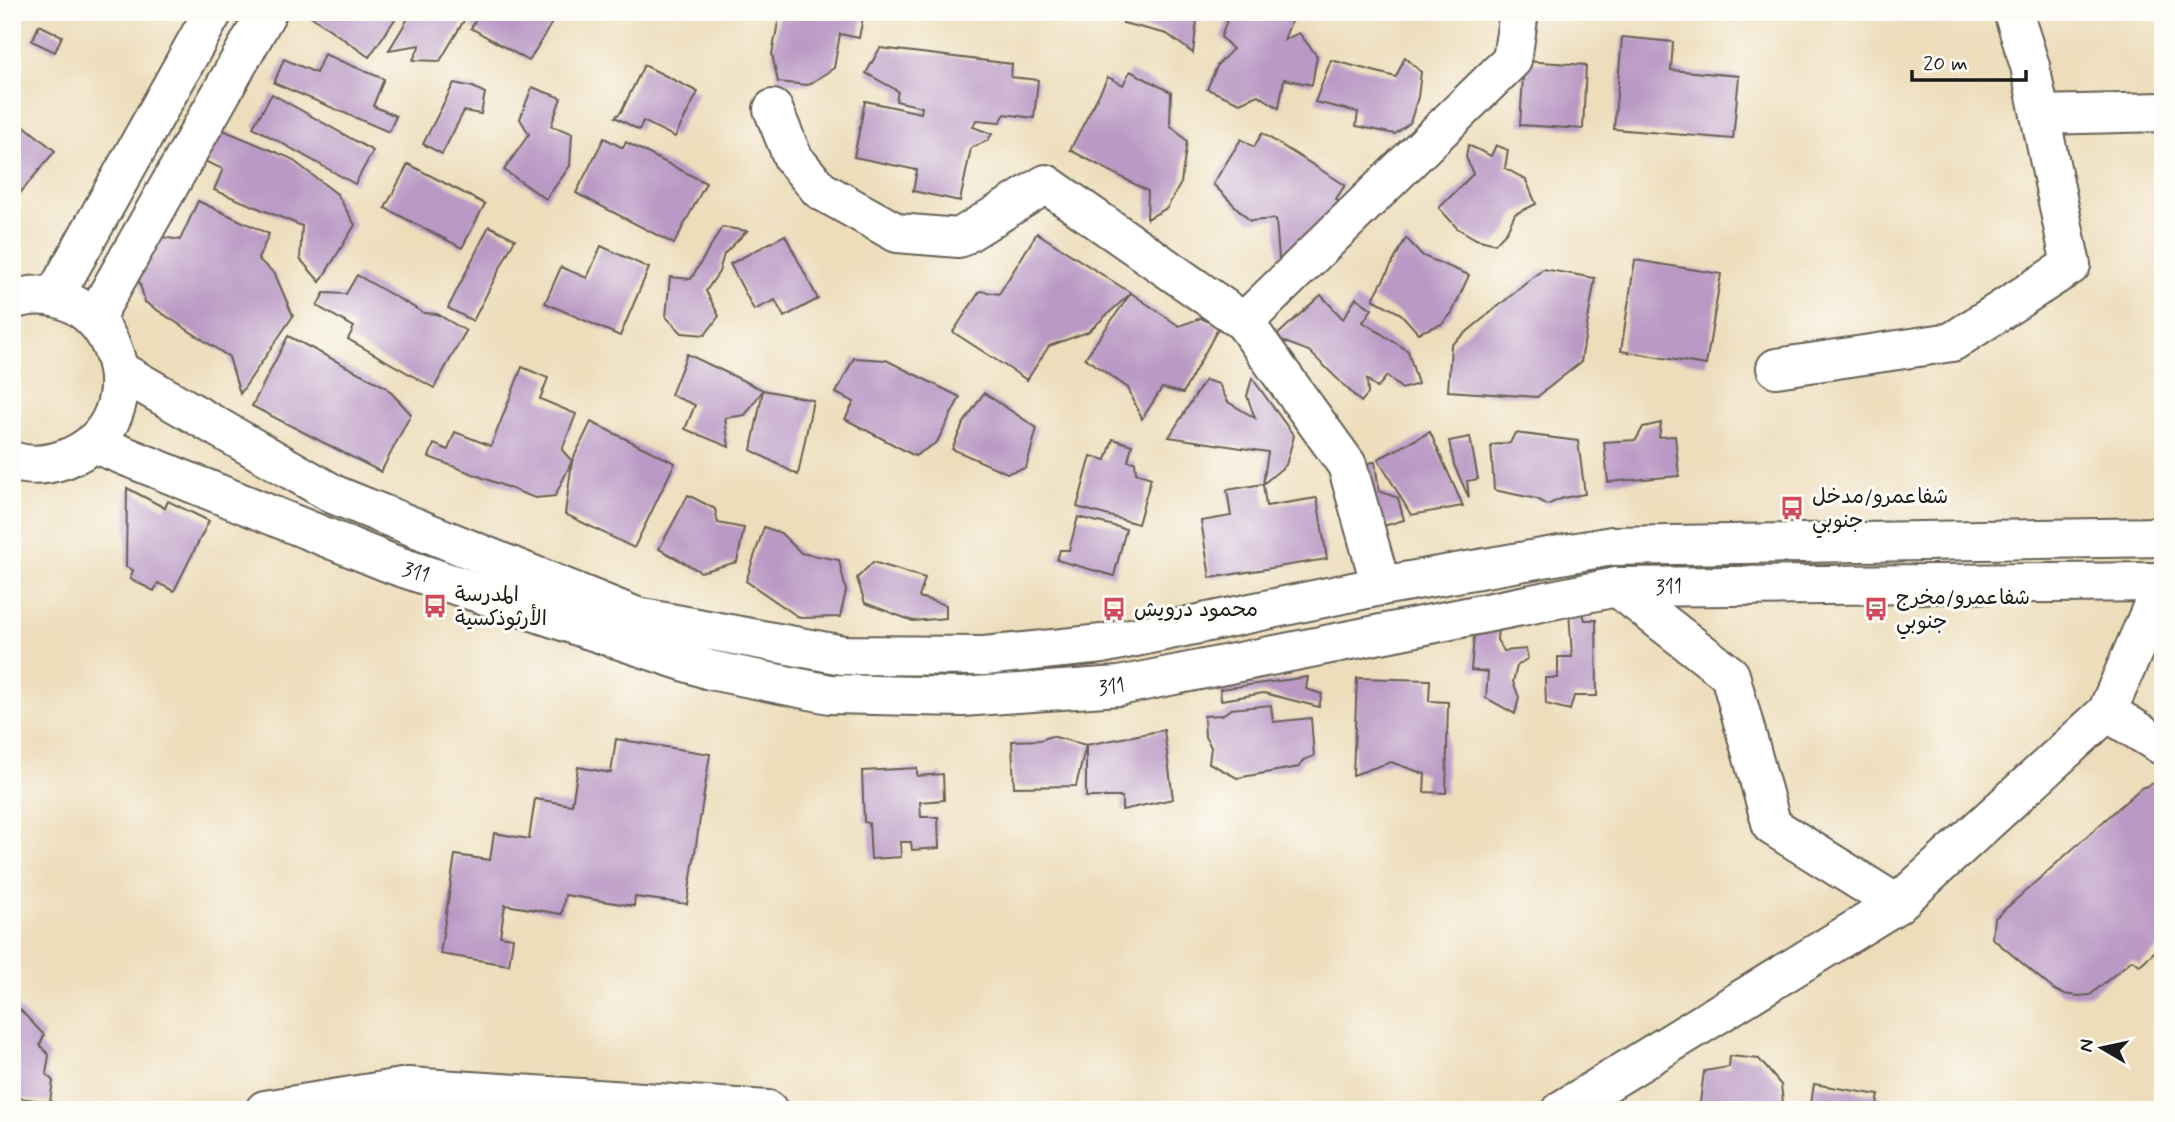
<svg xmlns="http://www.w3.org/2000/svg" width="2175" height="1122" viewBox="0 0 2175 1122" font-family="Mynerve,'Playpen Sans Arabic',sans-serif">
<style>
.building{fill:#ba99c4}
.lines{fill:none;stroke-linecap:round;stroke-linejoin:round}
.minor-casing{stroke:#656054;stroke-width:42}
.tertiary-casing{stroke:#656054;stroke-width:42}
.minor{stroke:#fff;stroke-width:38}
.tertiary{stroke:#fff;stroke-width:38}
.labels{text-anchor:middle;stroke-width:6;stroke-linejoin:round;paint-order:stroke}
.poi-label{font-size:21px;fill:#1c1c1c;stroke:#fdfcf7;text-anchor:start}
.street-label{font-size:21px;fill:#1c1c1c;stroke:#fdfcf7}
</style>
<rect width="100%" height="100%" fill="#fdfcf7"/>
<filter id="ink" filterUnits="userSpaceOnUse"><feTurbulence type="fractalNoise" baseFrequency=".0143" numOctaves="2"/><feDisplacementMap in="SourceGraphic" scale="14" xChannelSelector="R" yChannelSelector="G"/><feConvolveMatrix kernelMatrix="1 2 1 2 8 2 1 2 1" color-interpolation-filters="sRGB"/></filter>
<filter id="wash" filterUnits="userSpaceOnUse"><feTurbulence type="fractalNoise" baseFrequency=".00686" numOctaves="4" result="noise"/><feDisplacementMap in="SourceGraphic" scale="28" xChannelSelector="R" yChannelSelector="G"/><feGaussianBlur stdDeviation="1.57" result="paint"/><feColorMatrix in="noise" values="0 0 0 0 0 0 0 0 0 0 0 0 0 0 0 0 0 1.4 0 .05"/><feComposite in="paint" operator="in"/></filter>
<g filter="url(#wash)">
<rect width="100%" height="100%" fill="#edddbb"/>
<g id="blocks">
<g class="building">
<polygon points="305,12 400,12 369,57"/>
<polygon points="412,12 469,12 440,61 413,60 420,45 389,50"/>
<polygon points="480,12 563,12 561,16 557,14 529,61 471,28"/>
<polygon points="780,12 818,12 830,15 830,12 864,12 859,38 840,34 834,68 808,85 778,82 772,54"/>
<polygon points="1125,12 1198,12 1193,53 1167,34 1123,23"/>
<polygon points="1230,12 1283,12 1293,16 1284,40 1299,33 1317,56 1312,85 1284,79 1279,108 1258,95 1240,103 1207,89 1218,64 1233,49 1221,37"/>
<polygon points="39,25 62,36 55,52 32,41"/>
<polygon points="1622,37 1673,42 1671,70 1739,76 1733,139 1614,129"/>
<polygon points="880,48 1012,64 1011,77 1038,80 1034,118 1005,114 1000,122 976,120 973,127 992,134 987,141 971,148 960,201 913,191 917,170 854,157 865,101 921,113 922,107 896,101 898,91 866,73"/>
<polygon points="324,54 384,79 373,106 396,116 389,132 274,83 284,59 316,73"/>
<polygon points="1405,57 1421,72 1418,97 1410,123 1395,134 1356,126 1358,112 1315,102 1331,60 1396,77"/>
<polygon points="1524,61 1586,65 1583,129 1520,125"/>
<polygon points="644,65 698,92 675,137 643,121 639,130 615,117 621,112"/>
<polygon points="1130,71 1171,92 1170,125 1187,141 1181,183 1167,208 1147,219 1148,191 1070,150 1108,77 1123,85"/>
<polygon points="454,83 473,87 485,93 481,114 464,111 442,154 423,144"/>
<polygon points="532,87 561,98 551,126 572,133 570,166 546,199 504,170 529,134 520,119"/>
<polygon points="272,94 373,151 355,184 253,127"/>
<polygon points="12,116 55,151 12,203"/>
<polygon points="211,125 290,158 337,194 355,225 320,282 300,259 302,226 214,190 223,169 197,158"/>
<polygon points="1262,133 1345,185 1336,199 1347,211 1291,264 1279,259 1276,219 1250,221 1213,184 1241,139 1254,147"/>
<polygon points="604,138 623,148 626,142 706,183 674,244 576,193"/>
<polygon points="1468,145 1491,156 1496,145 1508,150 1505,168 1526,180 1536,204 1515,214 1507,231 1495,244 1476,239 1457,228 1439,208 1473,174 1466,157"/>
<polygon points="408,164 485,204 462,248 385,208"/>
<polygon points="198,201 269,234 258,259 275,274 293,316 240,394 229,357 145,302 137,273 162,237 180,240"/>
<polygon points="489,226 515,239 473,321 448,308"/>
<polygon points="722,227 747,231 724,254 719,272 706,291 719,316 705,335 682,333 666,317 670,277 691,279"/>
<polygon points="1037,233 1131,293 1179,326 1201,318 1219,327 1183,393 1162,388 1142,419 1128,388 1085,358 1131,293 1088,332 1049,346 1027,380 953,332 980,291 999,294"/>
<polygon points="785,235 818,299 784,317 775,300 754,310 730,264"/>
<polygon points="1406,238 1423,256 1469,275 1452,313 1442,324 1418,333 1401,314 1373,299"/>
<polygon points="601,246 649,268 620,336 545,303 561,267 587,278"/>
<polygon points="1635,260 1721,274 1706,365 1621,351"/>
<polygon points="1543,269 1595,278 1581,362 1537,397 1448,391 1451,345"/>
<polygon points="357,275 424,313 437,314 466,331 434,388 348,339 354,327 317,306 324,293 346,294"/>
<polygon points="1321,295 1343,319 1356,298 1372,309 1363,322 1408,351 1418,384 1402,389 1387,376 1377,388 1367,379 1368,394 1361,402 1309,351 1274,338"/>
<polygon points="288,336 386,387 411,414 381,472 252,406"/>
<polygon points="687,354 763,390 813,400 798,475 751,450 763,390 745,415 725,418 729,447 685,429 695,405 671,395"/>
<polygon points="854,358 886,360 960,397 937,442 915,456 845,419 854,402 836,393"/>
<polygon points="522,367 548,378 540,399 576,414 562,450 572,461 555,496 535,498 429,457 434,444 448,450 455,432 491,446"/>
<polygon points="1252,378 1294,436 1286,465 1263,484 1268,452 1169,437 1205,380 1219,384 1228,402 1255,418 1247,396"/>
<polygon points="984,393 1037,428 1026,468 1007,473 952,449 963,424"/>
<polygon points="591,422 675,463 634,548 565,514 572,461"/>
<polygon points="1661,423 1659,437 1675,436 1679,476 1608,482 1604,442 1636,440 1643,427"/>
<polygon points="1430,432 1463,506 1411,515 1378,459"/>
<polygon points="1515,433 1578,441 1585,494 1563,498 1547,505 1537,499 1494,490 1491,445 1510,443"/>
<polygon points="1470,437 1478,479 1467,481 1469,498 1454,465 1449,441"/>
<polygon points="1113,439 1132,445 1128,461 1135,462 1136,473 1151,478 1138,524 1077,507 1091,456 1106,460"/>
<polygon points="1375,462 1379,491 1398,498 1404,520 1377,528 1355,465"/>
<polygon points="1263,484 1266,506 1317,498 1327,559 1210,578 1201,521 1231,516 1227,490"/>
<polygon points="127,488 165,508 168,501 209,521 174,591 158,583 154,591 130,579 133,570 126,567"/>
<polygon points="688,495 715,509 718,523 744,528 737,562 701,572 659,549"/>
<polygon points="1078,517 1126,529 1114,576 1057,560 1060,550 1069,550"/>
<polygon points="764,527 781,533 801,553 839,560 846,591 840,617 800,618 746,581"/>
<polygon points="873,562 925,578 919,597 946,605 946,618 913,621 865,603 857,578"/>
<polygon points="1581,607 1585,620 1596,620 1597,696 1574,696 1570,710 1546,704 1545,678 1558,678 1558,657 1572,657 1569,610"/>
<polygon points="1475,624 1498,626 1497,640 1504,651 1526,649 1528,658 1517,666 1513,682 1519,697 1515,714 1486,698 1488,672 1471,670"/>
<polygon points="1308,677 1306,689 1322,694 1319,707 1264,693 1221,700 1220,689"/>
<polygon points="1357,678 1430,680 1429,701 1448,702 1446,793 1424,792 1425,774 1391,762 1353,775"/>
<polygon points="1271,705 1273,722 1311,718 1314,756 1303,760 1299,767 1237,778 1209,763 1211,747 1205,737 1204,716 1222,715 1231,709"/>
<polygon points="1164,730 1173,799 1122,810 1122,797 1086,797 1086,745"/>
<polygon points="1051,736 1086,745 1076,786 1014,787 1012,741 1041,740"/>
<polygon points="616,739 710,754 687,904 635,897 634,906 565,895 562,914 505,905 500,936 513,938 509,965 440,954 455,855 490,860 494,833 529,839 535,799 572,805 578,767 611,773"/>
<polygon points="917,768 917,776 943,774 944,800 920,802 921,817 938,817 939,848 912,850 911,842 900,842 901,857 871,859 869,823 864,822 862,771"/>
<polygon points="2157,782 2163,782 2163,944 2140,965 2132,960 2090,995 2078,996 2063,994 2053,989 1992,938 1994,919 2141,788"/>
<polygon points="12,1001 44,1035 40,1045 49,1055 46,1074 53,1081 50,1102 12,1097 17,1070 12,1063"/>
<polygon points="1730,1056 1759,1059 1781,1085 1783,1103 1776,1107 1775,1110 1699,1110 1704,1071 1729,1067"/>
<polygon points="1814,1084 1879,1095 1876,1110 1810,1110"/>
</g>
</g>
</g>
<g filter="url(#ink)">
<use href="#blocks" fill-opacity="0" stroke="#656054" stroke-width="2"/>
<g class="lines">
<g class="minor-casing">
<g id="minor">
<polyline points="773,109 793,158 820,190 897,233 959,238 1046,184 1244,322"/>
<polyline points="2040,115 2163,112"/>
<polyline points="1776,368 1952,342 2071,265 2030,66 2013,12"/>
<polyline points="1381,586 1347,465 1244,322 1512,60 1519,12"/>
<polyline points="1617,587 1730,675 1772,826 1897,904"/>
<polyline points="2107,712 2163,746"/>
<polyline points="265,1110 408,1087 768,1110"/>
<polyline points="1562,1110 1897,904 2107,712 2163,582"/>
</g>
</g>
<g class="tertiary-casing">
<g id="tertiary">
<polyline points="54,297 213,12"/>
<path d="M12 300C112 268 166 421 65 459 48 465 29 467 12 461"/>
<polyline points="94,319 267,12"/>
<polyline points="120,371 335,495 637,617 843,655 984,656 1102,644 1381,586 1612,546 2163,537"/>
<path id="s1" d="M93 443 392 564 710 670 830 694 962 697 1119 686 1617 587 2163 582"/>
</g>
</g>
<use href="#minor" class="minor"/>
<use href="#tertiary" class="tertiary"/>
</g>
</g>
<defs>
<g id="bus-bare" transform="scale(1.89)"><path d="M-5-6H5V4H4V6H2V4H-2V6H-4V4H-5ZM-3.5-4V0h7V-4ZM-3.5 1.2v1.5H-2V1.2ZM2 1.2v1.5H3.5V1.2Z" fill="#d1495b" stroke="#fdfcf7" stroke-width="2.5" paint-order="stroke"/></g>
</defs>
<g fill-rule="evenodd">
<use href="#bus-bare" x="1792" y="508"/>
<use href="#bus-bare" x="435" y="606"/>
<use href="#bus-bare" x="1114" y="609"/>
<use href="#bus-bare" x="1876" y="609"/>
</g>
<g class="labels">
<g class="poi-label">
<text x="1812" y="503">شفاعمرو/مدخل<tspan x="1812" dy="24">جنوبي</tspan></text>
<text x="455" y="601">المدرسة<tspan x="455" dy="24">الأرثوذكسية</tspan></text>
<text x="1896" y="604">شفاعمرو/مخرج<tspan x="1896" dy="24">جنوبي</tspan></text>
<text x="1134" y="616">محمود درويش</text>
</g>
<g class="street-label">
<text dy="7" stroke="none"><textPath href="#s1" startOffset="348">311</textPath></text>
<text dy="7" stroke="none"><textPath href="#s1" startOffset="1629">311</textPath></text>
<text dy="7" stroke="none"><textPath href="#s1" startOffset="1062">311</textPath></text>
</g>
</g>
<rect width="2175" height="1122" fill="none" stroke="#fdfcf7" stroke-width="42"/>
<g transform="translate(2102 1048) rotate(279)" stroke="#fdfcf7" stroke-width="5" paint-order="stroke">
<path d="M0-5L12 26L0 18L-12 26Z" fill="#1c1c1c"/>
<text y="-10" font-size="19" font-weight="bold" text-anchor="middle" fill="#1c1c1c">N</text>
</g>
<path d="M1912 70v10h114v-10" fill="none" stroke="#1c1c1c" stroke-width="3.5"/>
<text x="1923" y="70" font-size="21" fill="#1c1c1c" stroke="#fdfcf7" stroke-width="5" paint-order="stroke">20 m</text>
</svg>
